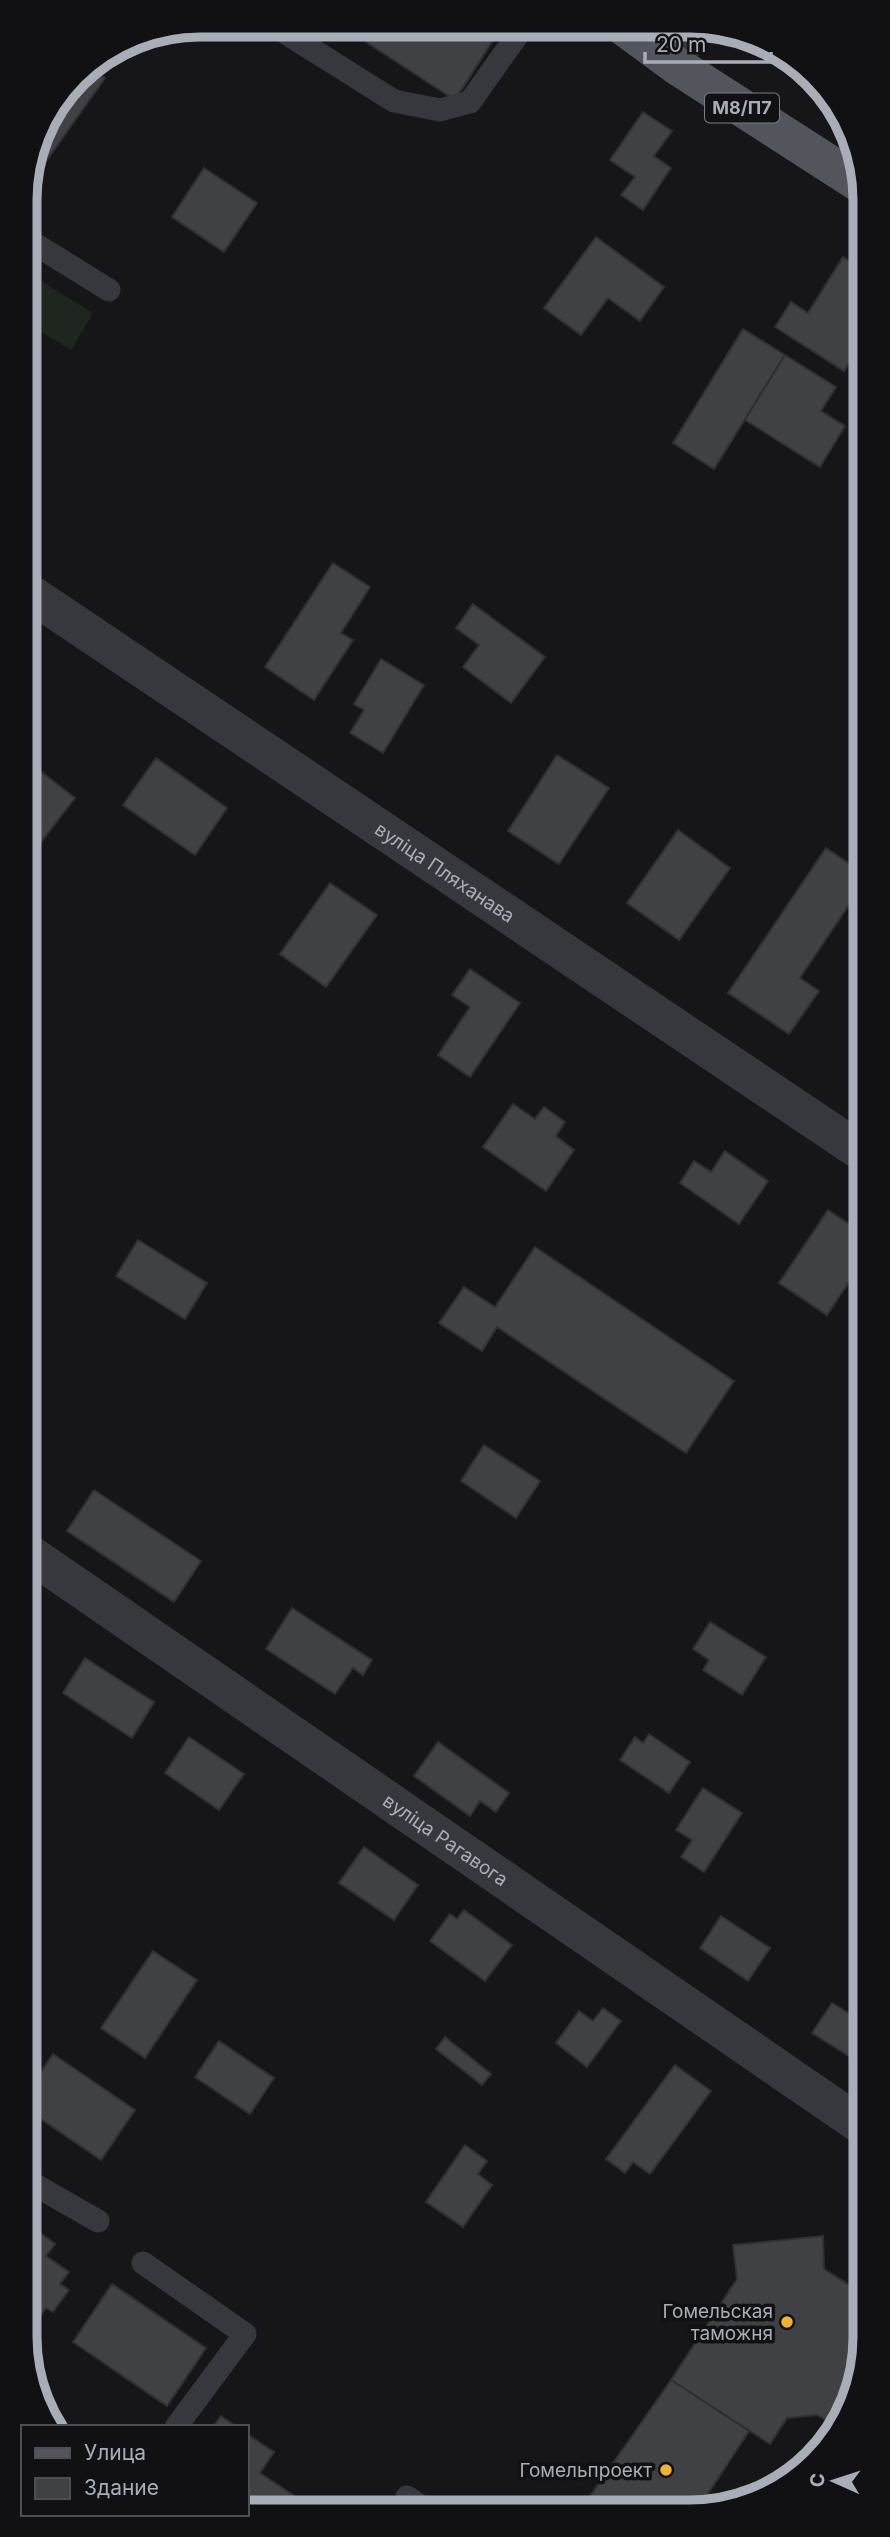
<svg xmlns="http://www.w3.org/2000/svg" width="890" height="2537" viewBox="0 0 890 2537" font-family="Inter,sans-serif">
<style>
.pitch{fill:#1e261f}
.building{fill:#404145;stroke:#303034;stroke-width:2}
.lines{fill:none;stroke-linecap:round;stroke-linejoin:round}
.service{stroke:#37383d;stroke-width:23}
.minor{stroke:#37383d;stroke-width:38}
.primary{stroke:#53555c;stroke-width:38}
.poi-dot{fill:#f2b134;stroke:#111113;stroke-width:2.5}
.labels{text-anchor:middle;stroke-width:7;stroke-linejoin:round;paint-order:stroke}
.shield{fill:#111113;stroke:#7b7e86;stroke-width:2}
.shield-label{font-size:18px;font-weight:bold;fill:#a8adb8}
.street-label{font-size:19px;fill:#a8adb8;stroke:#111113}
.poi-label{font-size:19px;fill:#a8adb8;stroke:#111113;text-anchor:end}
.rim{fill:none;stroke:#a8adb8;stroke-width:9}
</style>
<rect width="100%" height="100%" fill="#161618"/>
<polygon class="pitch" points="36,278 93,313 71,350 25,322 25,296"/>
<g class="building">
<polygon points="340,25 502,26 455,100"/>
<polygon points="88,66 105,78 47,160 35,152 42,123"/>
<polygon points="643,112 672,131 654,156 671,168 643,210 621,195 635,177 610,160"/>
<polygon points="204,168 257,203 224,252 172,217"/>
<polygon points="596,237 664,287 640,321 608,298 581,335 544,308"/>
<polygon points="843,257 862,269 862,342 844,371 775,327 791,302 808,313"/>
<polygon points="743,329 785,355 714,469 673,443"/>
<polygon points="785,355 836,387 821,411 845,426 820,467 745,420"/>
<polygon points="333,563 370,587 341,633 353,640 314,700 265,667"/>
<polygon points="473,604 545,657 511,703 463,667 479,645 456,628"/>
<polygon points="381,659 424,685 383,753 350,733 364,710 354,704"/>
<polygon points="557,755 609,788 559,864 508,831"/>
<polygon points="156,758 227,808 195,855 123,805"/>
<polygon points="26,760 75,798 41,842 26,831"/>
<polygon points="863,810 863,829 855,824"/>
<polygon points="678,830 730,868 679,940 627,903"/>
<polygon points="826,848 863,873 863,884 800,978 819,991 789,1034 728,993"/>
<polygon points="330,883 377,915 326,987 280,954"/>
<polygon points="470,969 520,1003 470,1077 438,1055 470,1007 452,995"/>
<polygon points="513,1104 535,1119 544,1107 565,1122 556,1136 574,1150 546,1191 483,1147"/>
<polygon points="725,1151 768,1181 739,1224 680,1183 694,1161 711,1172"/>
<polygon points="828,1210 864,1234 864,1259 827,1315 779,1283"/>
<polygon points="138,1240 207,1283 185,1319 116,1276"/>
<polygon points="535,1247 734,1381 686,1453 497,1327 482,1351 439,1323 464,1287 495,1307"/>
<polygon points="27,1419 37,1427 27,1441"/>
<polygon points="484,1445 540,1481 516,1518 461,1481"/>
<polygon points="94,1490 201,1561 174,1602 67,1531"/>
<polygon points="292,1608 372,1660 363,1675 353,1668 335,1694 266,1649"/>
<polygon points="710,1622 766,1657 742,1695 703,1670 709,1660 693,1649"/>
<polygon points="85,1658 154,1702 132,1738 63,1693"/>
<polygon points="649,1734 690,1762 669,1793 620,1760 635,1737 643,1743"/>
<polygon points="189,1737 244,1774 219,1810 165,1773"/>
<polygon points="438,1742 509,1793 496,1812 480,1801 470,1816 414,1776"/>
<polygon points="703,1788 742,1813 704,1872 681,1857 692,1840 676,1830"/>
<polygon points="364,1847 418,1885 394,1920 339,1883"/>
<polygon points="464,1910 512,1945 485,1981 430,1941 450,1914 457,1919"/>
<polygon points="721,1916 770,1948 748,1981 700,1948"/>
<polygon points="153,1951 197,1980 145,2058 101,2028"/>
<polygon points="832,2003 865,2023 865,2055 860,2063 812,2033"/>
<polygon points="603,2008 621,2021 587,2067 556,2043 579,2011 593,2021"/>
<polygon points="445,2037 491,2074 482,2085 436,2049"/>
<polygon points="219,2041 274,2078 250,2114 195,2077"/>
<polygon points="53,2054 135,2110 101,2160 28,2110 28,2091"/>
<polygon points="675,2065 711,2091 650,2174 633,2162 625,2173 606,2159"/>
<polygon points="465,2145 487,2161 478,2174 492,2185 463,2227 426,2202"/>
<polygon points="28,2224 55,2244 46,2256 69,2272 60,2284 69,2290 53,2312 46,2308 32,2328 28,2325"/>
<polygon points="823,2236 824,2269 865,2295 865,2348 852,2404 838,2427 817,2415 787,2418 770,2444 671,2380 737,2279 733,2245"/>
<polygon points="112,2284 206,2348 167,2406 73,2342"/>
<polygon points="671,2380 749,2431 698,2509 581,2509"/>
<polygon points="221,2416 237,2427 213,2427"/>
<polygon points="247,2434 274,2452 260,2473 314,2509 247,2509"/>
</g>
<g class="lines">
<g class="service">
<polyline points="273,25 394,101 440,110 470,102 523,27"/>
<polyline points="677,66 703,28"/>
<polyline points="25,238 109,290"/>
<polyline points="28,2181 98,2221"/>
<polyline points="143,2263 245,2334 176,2427"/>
<polyline points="407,2497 424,2509"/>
</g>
<g class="minor">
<path id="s1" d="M25 590 863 1153"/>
<path id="s2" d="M27 1552 865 2128"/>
</g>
<polyline class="primary" points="624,27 677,66 862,185"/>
</g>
<g class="poi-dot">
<circle cx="787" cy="2322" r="7"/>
<circle cx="666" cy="2470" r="7"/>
</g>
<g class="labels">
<rect class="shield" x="705" y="93.5" width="74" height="29" rx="5"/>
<g class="shield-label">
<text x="742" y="114">М8/П7</text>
</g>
<g class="street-label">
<text dy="7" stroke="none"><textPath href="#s1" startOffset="506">вуліца Пляханава</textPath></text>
<text dy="7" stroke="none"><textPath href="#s2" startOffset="508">вуліца Рагавога</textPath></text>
</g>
<g class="poi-label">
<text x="773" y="2318">Гомельская<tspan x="773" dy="22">таможня</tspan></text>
<text x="652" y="2477">Гомельпроект</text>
</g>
</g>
<path d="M0 0H890V2537H0ZM200 37H690A163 163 0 0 1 853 200V2337A163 163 0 0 1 690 2500H200A163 163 0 0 1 37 2337V200A163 163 0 0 1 200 37Z" fill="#111113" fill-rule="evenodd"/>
<path class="rim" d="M200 37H690A163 163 0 0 1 853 200V2337A163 163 0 0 1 690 2500H200A163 163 0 0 1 37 2337V200A163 163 0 0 1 200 37Z"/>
<rect x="21" y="2425" width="228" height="91" fill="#111113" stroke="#4d4f55" stroke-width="2"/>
<rect x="35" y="2448" width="35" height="10" fill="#53555c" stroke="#4d4f55" stroke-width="2"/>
<text x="84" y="2460" font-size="21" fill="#a8adb8">Улица</text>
<rect x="35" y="2478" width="35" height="21" fill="#404145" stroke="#4d4f55" stroke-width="2"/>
<text x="84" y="2495" font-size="21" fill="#a8adb8">Здание</text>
<g transform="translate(834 2481) rotate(273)" stroke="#111113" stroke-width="5" paint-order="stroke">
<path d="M0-5L12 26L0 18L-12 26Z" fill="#a8adb8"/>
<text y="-10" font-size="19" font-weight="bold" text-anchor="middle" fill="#a8adb8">С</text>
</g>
<path d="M645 52v10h126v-10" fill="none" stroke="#a8adb8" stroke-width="3.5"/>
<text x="656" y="52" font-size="21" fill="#a8adb8" stroke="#111113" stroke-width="5" paint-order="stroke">20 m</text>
</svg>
